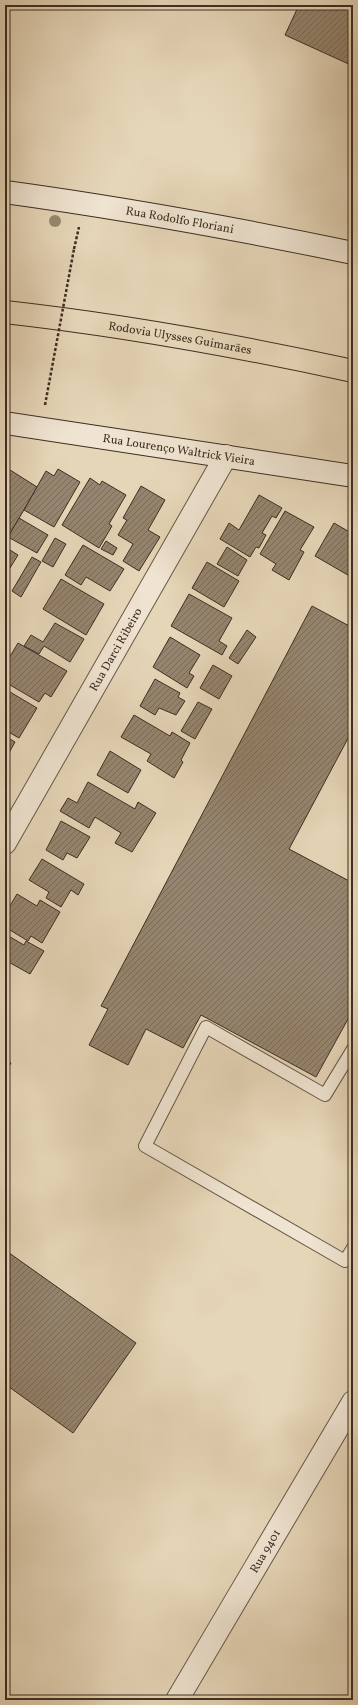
<svg xmlns="http://www.w3.org/2000/svg" width="358" height="1705" viewBox="0 0 358 1705" font-family="Vollkorn,serif">
<style>
.building{fill:url(#building-hatch);stroke:#3d2e23}
.lines{fill:none;stroke-linecap:round;stroke-linejoin:round}
.lane-casing{stroke:#675848;stroke-width:14}
.street-casing{stroke:#675848;stroke-width:24}
.secondary-casing{stroke:#3d2e23;stroke-width:24}
.highway-casing{stroke:#3d2e23;stroke-width:24}
.path{stroke:#3d2e23;stroke-width:2.5;stroke-dasharray:3 2;stroke-linecap:butt}
.lane{stroke:#efe4d1;stroke-width:12}
.street{stroke:#efe4d1;stroke-width:22}
.secondary{stroke:#efe4d1;stroke-width:22}
.highway{stroke:#e6d6b8;stroke-width:22}
.path-bridge{stroke:#3d2e23;stroke-width:2.5;stroke-dasharray:3 2;stroke-linecap:butt}
.tree{fill:#988974}
.labels{text-anchor:middle;stroke-width:3;stroke-linejoin:round;paint-order:stroke}
.street-label{font-size:12px;fill:#3d2e23;stroke:#efe4d1}
</style>
<defs>
<pattern id="building-hatch" width="6" height="6" patternUnits="userSpaceOnUse"><rect width="6" height="6" fill="#958570"/><path d="M-1 1l2-2M0 6l6-6M5 7l2-2" fill="none" stroke="#7b6d5c"/></pattern>
</defs>
<rect width="100%" height="100%" fill="#e6d6b8"/>
<filter id="stains"><feTurbulence type="fractalNoise" baseFrequency=".005" numOctaves="4"/><feColorMatrix values="0 0 0 0 .2 0 0 0 0 .09 0 0 0 0 .02 0 0 0 .5 -.17"/></filter>
<radialGradient id="worn" r=".72"><stop offset=".6" stop-color="#630" stop-opacity="0"/><stop offset="1" stop-color="#630" stop-opacity=".3"/></radialGradient>
<g class="building">
<polygon points="299,5 353,5 353,66 285,35"/>
<polygon points="7,468 37,487 6,541 5,472"/>
<polygon points="58,469 80,482 54,527 24,510 46,471 54,476"/>
<polygon points="90,478 100,485 102,481 126,495 109,524 112,526 99,548 62,525"/>
<polygon points="141,486 165,500 148,530 160,537 139,571 123,561 133,544 118,535 127,520 123,518"/>
<polygon points="259,495 282,508 276,518 272,516 262,533 266,535 259,548 256,547 250,557 220,539 229,523 239,530"/>
<polygon points="285,511 314,527 300,550 304,552 289,580 272,570 276,564 260,554"/>
<polygon points="19,518 48,535 37,553 8,537"/>
<polygon points="334,523 353,534 353,578 315,556"/>
<polygon points="55,538 66,544 53,567 42,561"/>
<polygon points="106,541 117,548 113,555 101,549"/>
<polygon points="83,545 124,569 110,591 86,577 81,585 65,575"/>
<polygon points="5,547 18,555 5,576"/>
<polygon points="227,547 247,560 238,576 217,564"/>
<polygon points="32,557 41,562 21,597 12,591"/>
<polygon points="207,562 239,581 224,607 192,588"/>
<polygon points="61,579 104,604 86,635 43,609"/>
<polygon points="189,594 232,618 219,641 227,646 222,655 171,626"/>
<polygon points="312,606 353,628 353,729 289,849 353,883 353,1010 316,1077 201,1015 183,1048 146,1029 128,1065 89,1045 108,1009 101,1006"/>
<polygon points="55,623 84,639 70,662 44,646 39,654 24,646 31,635 43,642"/>
<polygon points="247,630 256,637 238,664 229,658"/>
<polygon points="170,637 200,655 189,673 194,676 187,688 153,667"/>
<polygon points="18,643 67,671 51,697 45,693 39,702 5,682 5,665"/>
<polygon points="213,665 232,676 219,699 200,688"/>
<polygon points="155,679 180,693 178,697 185,701 176,715 159,708 155,715 140,706"/>
<polygon points="5,689 37,708 19,738 5,730"/>
<polygon points="198,702 212,709 195,739 181,731"/>
<polygon points="134,715 170,736 172,732 190,743 181,760 183,762 174,778 147,761 151,754 121,737"/>
<polygon points="5,736 15,742 5,760"/>
<polygon points="110,751 141,770 128,793 97,775"/>
<polygon points="5,781 9,784 5,790"/>
<polygon points="88,782 135,809 138,802 156,813 132,852 115,843 121,833 95,817 89,828 60,811 68,798 77,803"/>
<polygon points="61,821 90,837 77,858 67,853 63,860 46,850"/>
<polygon points="42,859 84,884 78,895 71,890 61,907 46,898 49,892 29,880"/>
<polygon points="17,894 37,906 40,900 60,912 42,943 31,936 28,941 5,927 5,914"/>
<polygon points="5,934 24,945 26,941 44,951 30,974 5,960"/>
<polygon points="5,1060 11,1063 5,1073"/>
<polygon points="5,1250 136,1343 73,1433 5,1384"/>
</g>
<g class="lines">
<g class="lane-casing">
<polyline id="lane" points="353,1049 325,1095 206,1027 145,1146 345,1261 353,1248"/>
</g>
<g class="street-casing">
<g id="street">
<path id="s1" d="M5 843 226 456"/>
<path id="s2" d="M177 1700 353 1402"/>
</g>
</g>
<g class="secondary-casing">
<g id="secondary">
<path id="s3" d="M5 192C122 208 238 229 353 253"/>
<path id="s4" d="M5 423 353 476"/>
</g>
</g>
<g class="highway-casing">
<g id="highway">
<path id="s5" d="M5 312C122 325 238 346 353 371"/>
</g>
</g>
<polyline class="path" points="74,249 79,227"/>
<use href="#lane" class="lane"/>
<use href="#street" class="street"/>
<use href="#secondary" class="secondary"/>
<use href="#highway" class="highway"/>
<polyline class="path-bridge" points="45,405 74,249"/>
</g>
<circle class="tree" cx="55" cy="221" r="6"/>
<g class="labels">
<g class="street-label">
<text dy="4" stroke="none"><textPath href="#s3" startOffset="177">Rua Rodolfo Floriani</textPath></text>
<text dy="4" stroke="none"><textPath href="#s5" startOffset="177">Rodovia Ulysses Guimarães</textPath></text>
<text dy="4" stroke="none"><textPath href="#s4" startOffset="176">Rua Lourenço Waltrick Vieira</textPath></text>
<text dy="4" stroke="none"><textPath href="#s1" startOffset="223">Rua Darci Ribeiro</textPath></text>
<text dy="4" stroke="none"><textPath href="#s2" startOffset="173">Rua 9401</textPath></text>
</g>
</g>
<rect width="358" height="1705" fill="none" stroke="#e6d6b8" stroke-width="20"/>
<rect x="6" y="6" width="346" height="1693" fill="none" stroke="#3d2e23" stroke-width="2"/>
<rect x="10" y="10" width="338" height="1685" fill="none" stroke="#3d2e23"/>
<rect width="100%" height="100%" filter="url(#stains)"/>
<rect width="100%" height="100%" fill="url(#worn)"/>
</svg>
